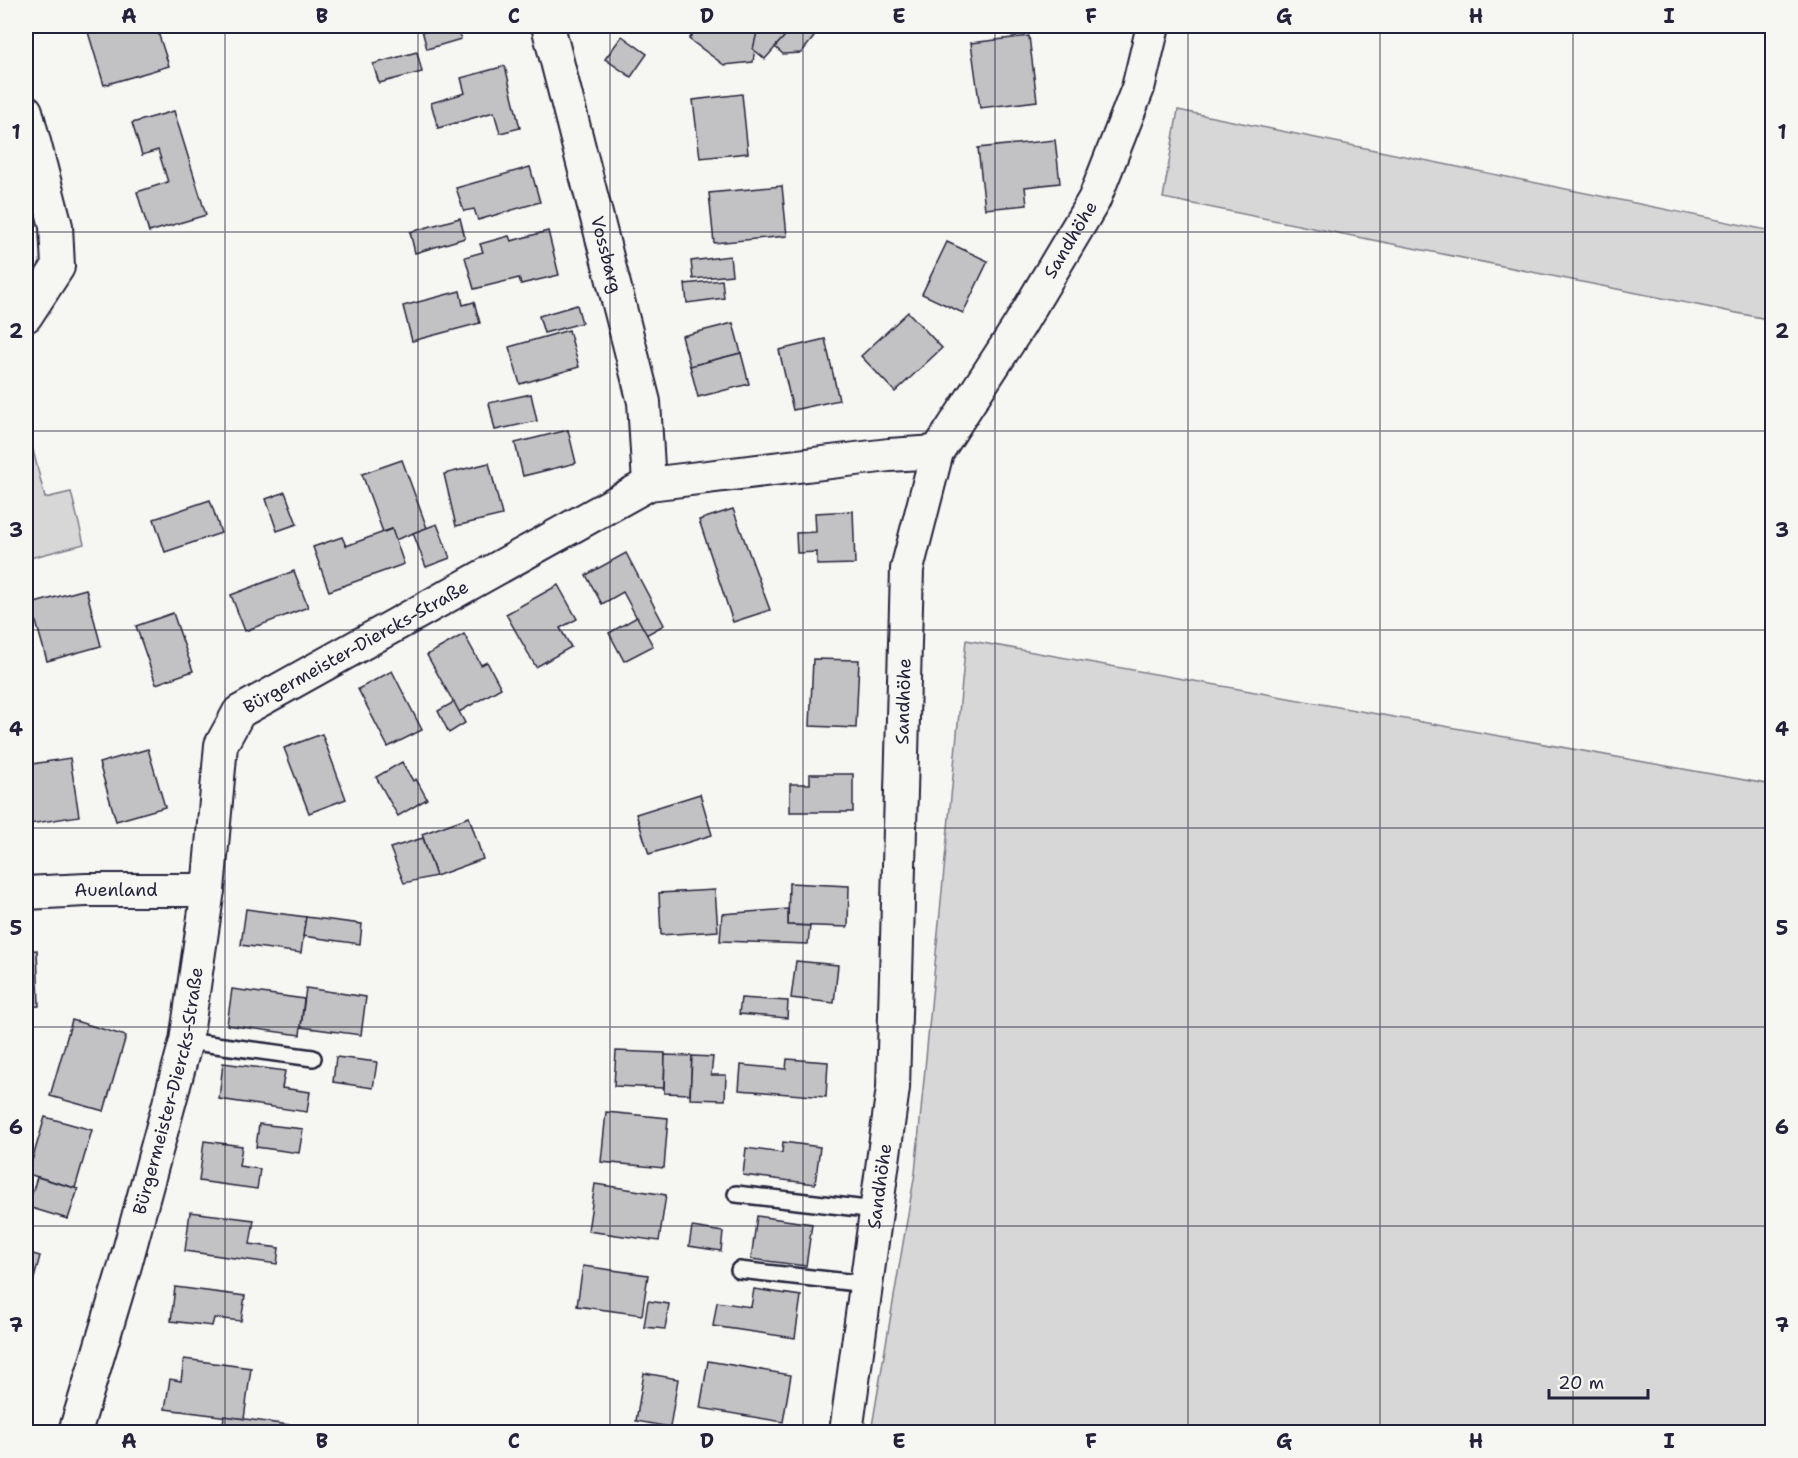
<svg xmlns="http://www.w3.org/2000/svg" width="1798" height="1458" viewBox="0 0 1798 1458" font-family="'Shantell Sans',sans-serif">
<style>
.green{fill:#d7d7d7;stroke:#7c7c89;stroke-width:1.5}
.building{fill:#c2c2c4;stroke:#22223b;stroke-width:1.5}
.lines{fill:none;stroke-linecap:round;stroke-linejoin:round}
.lane-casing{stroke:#22223b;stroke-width:20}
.street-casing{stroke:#22223b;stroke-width:36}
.lane{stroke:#f6f6f2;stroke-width:15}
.street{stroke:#f6f6f2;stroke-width:32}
.grid{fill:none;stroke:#22223b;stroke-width:1.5;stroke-opacity:0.55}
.labels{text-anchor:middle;stroke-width:6;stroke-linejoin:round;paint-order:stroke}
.street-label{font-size:18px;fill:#22223b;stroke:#f6f6f2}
.neatline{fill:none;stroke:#22223b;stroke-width:2}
.grid-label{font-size:20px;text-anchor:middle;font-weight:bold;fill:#22223b}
</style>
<rect width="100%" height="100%" fill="#f6f6f2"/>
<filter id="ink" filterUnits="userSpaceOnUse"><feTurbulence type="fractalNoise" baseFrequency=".0167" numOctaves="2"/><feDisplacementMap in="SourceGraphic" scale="12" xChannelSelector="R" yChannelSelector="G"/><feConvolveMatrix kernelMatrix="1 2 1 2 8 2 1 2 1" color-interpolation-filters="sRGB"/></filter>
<g filter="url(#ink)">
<g class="green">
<polygon points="1178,110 1772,231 1772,320 1163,198"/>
<polygon points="28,430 45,498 71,492 84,544 26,559 26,431"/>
<polygon points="966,640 1772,785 1772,1432 871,1432 915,1173"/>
</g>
<g class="building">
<polygon points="109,26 156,26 169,66 104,85 88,32"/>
<polygon points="421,26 491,26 460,34 461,39 427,49"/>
<polygon points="699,26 754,26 758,28 753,62 724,65 689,39"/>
<polygon points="754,26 794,26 765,59 753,49 758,28"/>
<polygon points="794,26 802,26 814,37 801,53 783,54 775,47"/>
<polygon points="622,36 647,54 631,77 605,59"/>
<polygon points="1029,36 1037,101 980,108 971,43"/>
<polygon points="417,52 422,72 379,83 373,64"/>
<polygon points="505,66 520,128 500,133 494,112 438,128 431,103 465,93 461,78"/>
<polygon points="742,94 748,153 700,158 693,100"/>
<polygon points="174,111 206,215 149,232 137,192 168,182 158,150 142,155 132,123"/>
<polygon points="1055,140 1060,183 1025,187 1027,205 985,209 978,148"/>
<polygon points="530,167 540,202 478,220 474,209 464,211 456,188"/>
<polygon points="782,186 787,236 714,243 709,193"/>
<polygon points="460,218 465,238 415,253 410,232"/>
<polygon points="548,231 559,275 521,284 519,278 474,289 465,257 483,252 480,244 509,236 511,241"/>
<polygon points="947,242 988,261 963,313 922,294"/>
<polygon points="730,256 732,275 693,279 691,261"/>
<polygon points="722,280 724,298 687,303 685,284"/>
<polygon points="460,291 463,305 474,302 480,323 412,341 403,306"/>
<polygon points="577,305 582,323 544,333 539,316"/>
<polygon points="908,312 942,348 895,392 861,356"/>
<polygon points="733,323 741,353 690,366 682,336"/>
<polygon points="569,330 579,367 520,384 509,347"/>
<polygon points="825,339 839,400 793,410 779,350"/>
<polygon points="741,353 749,384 698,397 690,366"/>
<polygon points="531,394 537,421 495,430 489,403"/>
<polygon points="568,430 576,463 523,476 515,443"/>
<polygon points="402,460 427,528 395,540 392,529 383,532 362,474"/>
<polygon points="489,463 502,515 456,526 444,474"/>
<polygon points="285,492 297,524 277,531 266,499"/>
<polygon points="210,500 221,533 165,552 154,519"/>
<polygon points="733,509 770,610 733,622 699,520"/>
<polygon points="853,511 855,564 817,565 817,552 797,553 796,533 816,532 815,513"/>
<polygon points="437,524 450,558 426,567 413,533"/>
<polygon points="392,529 404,564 329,591 313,547 342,537 346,546"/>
<polygon points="626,553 664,625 646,635 623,592 602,604 586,575"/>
<polygon points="294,571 308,607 245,631 231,595"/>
<polygon points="558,585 577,619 560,628 571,647 536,667 506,614"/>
<polygon points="86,589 101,646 47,661 31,604"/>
<polygon points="173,613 193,671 156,684 136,626"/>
<polygon points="637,617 653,646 624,661 609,633"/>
<polygon points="464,634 481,665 487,662 501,688 459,712 427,655"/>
<polygon points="813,659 859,660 856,728 810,726"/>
<polygon points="392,671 422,730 388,747 358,689"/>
<polygon points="454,702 465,723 449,733 438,711"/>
<polygon points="322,734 346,799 309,813 284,748"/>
<polygon points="148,749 165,807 116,821 99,763"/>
<polygon points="70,758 79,816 30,824 26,792 26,765"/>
<polygon points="402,762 413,781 416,779 427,799 398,816 376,777"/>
<polygon points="810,774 853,774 853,812 790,812 790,784 810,784"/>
<polygon points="700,794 712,835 649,854 636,814"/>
<polygon points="469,817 483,859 436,876 422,834"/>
<polygon points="423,838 436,876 404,883 390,848"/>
<polygon points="789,883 849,886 848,927 788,925"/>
<polygon points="715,890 718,931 661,935 659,893"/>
<polygon points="246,909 306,917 301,953 241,945"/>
<polygon points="788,909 788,925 810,926 808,944 720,941 722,914"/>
<polygon points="306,917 362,924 360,944 303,936"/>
<polygon points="37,950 39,1006 26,1007 26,951"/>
<polygon points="796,961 838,965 834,1003 791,998"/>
<polygon points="306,988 366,997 361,1035 301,1027"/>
<polygon points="232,989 304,999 300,1035 227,1025"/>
<polygon points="741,998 788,1001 787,1018 739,1014"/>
<polygon points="72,1020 126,1036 104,1111 50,1096"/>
<polygon points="616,1051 665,1053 664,1088 614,1086"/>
<polygon points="665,1055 692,1056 690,1094 664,1093"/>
<polygon points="692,1056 713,1057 711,1075 726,1075 725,1100 690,1099"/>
<polygon points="336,1057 377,1062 373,1088 333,1082"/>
<polygon points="787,1059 828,1062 826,1097 739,1090 741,1065 786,1069"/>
<polygon points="223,1063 285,1071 282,1088 310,1092 307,1112 219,1099"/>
<polygon points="606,1112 668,1118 664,1168 601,1162"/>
<polygon points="45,1117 92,1130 75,1188 28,1174"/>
<polygon points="259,1124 303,1129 299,1153 256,1147"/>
<polygon points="204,1141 242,1146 239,1166 260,1169 257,1189 199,1181"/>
<polygon points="783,1142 820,1147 815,1184 743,1175 746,1148 782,1153"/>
<polygon points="37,1177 78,1189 68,1219 28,1207"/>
<polygon points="595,1184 666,1195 659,1241 588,1231"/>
<polygon points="190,1212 254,1220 250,1244 279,1248 277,1264 185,1251"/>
<polygon points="757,1216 812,1224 806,1266 751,1259"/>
<polygon points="692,1227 723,1232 721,1251 689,1246"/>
<polygon points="26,1252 40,1256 26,1309"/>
<polygon points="583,1266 648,1275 642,1315 577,1306"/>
<polygon points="175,1287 245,1296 241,1321 214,1318 212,1326 171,1321"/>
<polygon points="754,1289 801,1296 795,1338 713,1326 717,1302 751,1307"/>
<polygon points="648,1301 669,1304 665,1329 644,1327"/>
<polygon points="184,1359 251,1368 244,1419 165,1409 170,1379 181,1381"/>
<polygon points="708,1361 791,1375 783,1422 700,1408"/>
<polygon points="644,1373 678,1379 670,1427 636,1421"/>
<polygon points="224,1416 289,1425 288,1432 222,1432"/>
</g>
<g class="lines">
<g class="lane-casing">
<g id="lane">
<polyline points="186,1041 313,1058"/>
<polyline points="736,1194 876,1210"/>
<polyline points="739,1270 866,1284"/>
</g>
</g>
<g class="street-casing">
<g id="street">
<path id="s1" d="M548 26 644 402 649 484"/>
<polyline points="26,111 56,226 58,267 26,316"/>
<path id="s2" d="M26 893 86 890H208"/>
<path id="s3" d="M75 1432 124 1269 186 1041 208 890 221 745 239 712 649 484 889 455 937 452"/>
<path id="s4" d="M846 1432 893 1088 907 569 937 452 1019 326 1094 200 1138 88 1153 26"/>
</g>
</g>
<use href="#lane" class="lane"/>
<use href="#street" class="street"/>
</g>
</g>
<path class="grid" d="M225 26V1432M418 26V1432M610 26V1432M803 26V1432M995 26V1432M1188 26V1432M1380 26V1432M1573 26V1432M26 232H1772M26 431H1772M26 630H1772M26 828H1772M26 1027H1772M26 1226H1772"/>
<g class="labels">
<g class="street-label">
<text dy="6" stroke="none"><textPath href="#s4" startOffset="1238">Sandhöhe</textPath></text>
<text dy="6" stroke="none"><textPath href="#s1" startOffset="236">Vossbarg</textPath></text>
<text dy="6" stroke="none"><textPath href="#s3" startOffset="876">Bürgermeister-Diercks-Straße</textPath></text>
<text dy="6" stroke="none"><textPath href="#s4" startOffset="734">Sandhöhe</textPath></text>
<text dy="6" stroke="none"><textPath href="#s2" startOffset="90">Auenland</textPath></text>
<text dy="6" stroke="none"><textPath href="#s3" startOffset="354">Bürgermeister-Diercks-Straße</textPath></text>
<text dy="6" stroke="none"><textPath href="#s4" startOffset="248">Sandhöhe</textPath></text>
</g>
</g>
<rect width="1798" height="1458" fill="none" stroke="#f6f6f2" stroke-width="66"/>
<path d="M1549 1389v9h99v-9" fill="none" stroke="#22223b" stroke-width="3"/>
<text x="1558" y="1389" font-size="18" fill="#22223b" stroke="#f6f6f2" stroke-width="4.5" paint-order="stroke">20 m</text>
<rect x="33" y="33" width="1732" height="1392" class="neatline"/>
<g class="grid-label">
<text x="129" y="23">A</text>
<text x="322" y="23">B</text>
<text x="514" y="23">C</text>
<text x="707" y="23">D</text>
<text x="899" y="23">E</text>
<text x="1091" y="23">F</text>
<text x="1284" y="23">G</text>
<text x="1476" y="23">H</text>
<text x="1669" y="23">I</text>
<text x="16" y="139">1</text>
<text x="1782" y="139">1</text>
<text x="16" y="338">2</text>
<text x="1782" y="338">2</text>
<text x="16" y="537">3</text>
<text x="1782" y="537">3</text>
<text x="16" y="736">4</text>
<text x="1782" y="736">4</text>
<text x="16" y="935">5</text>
<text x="1782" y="935">5</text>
<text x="16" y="1134">6</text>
<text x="1782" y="1134">6</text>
<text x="16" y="1332">7</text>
<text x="1782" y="1332">7</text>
<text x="129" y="1448">A</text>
<text x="322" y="1448">B</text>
<text x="514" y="1448">C</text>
<text x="707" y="1448">D</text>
<text x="899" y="1448">E</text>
<text x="1091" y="1448">F</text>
<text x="1284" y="1448">G</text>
<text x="1476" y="1448">H</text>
<text x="1669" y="1448">I</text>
</g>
</svg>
